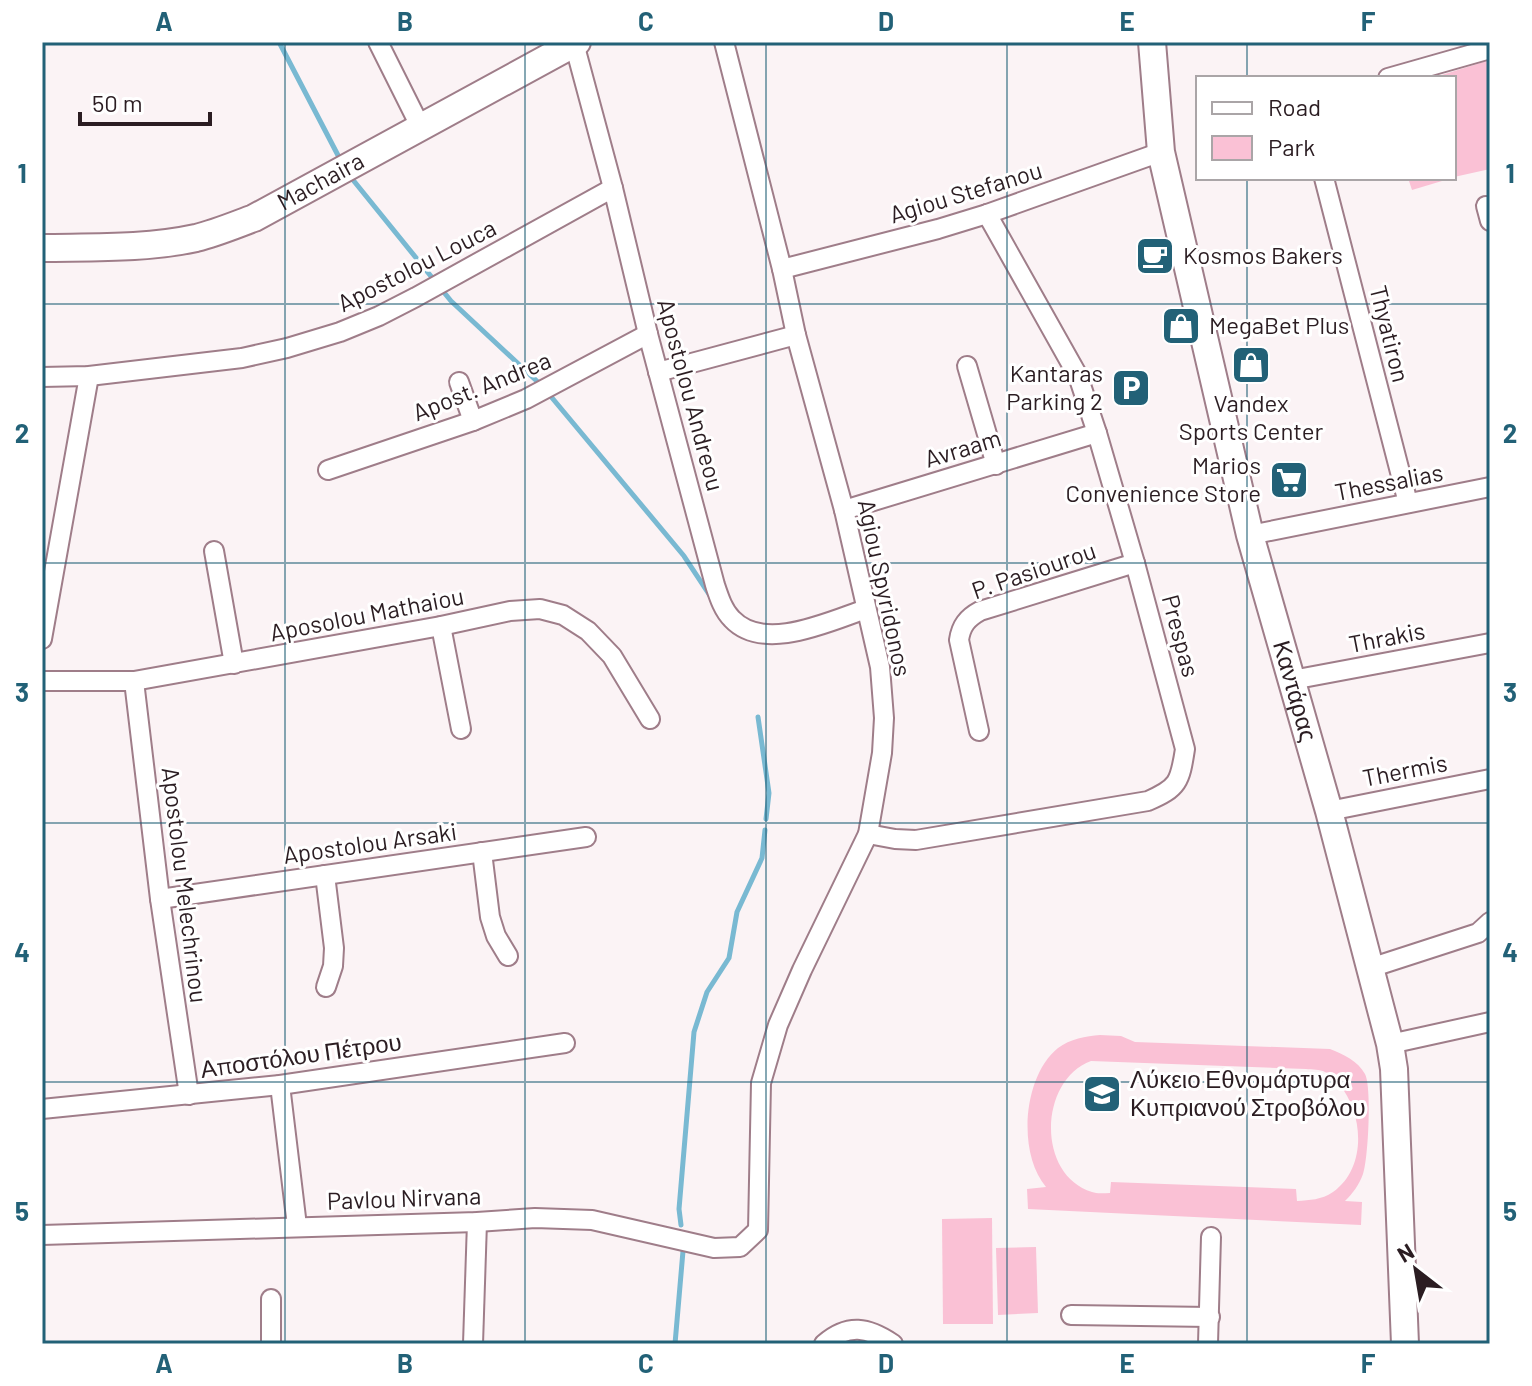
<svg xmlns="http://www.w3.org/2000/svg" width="1532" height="1386" viewBox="0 0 1532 1386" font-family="Barlow,sans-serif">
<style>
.green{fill:#fac1d5;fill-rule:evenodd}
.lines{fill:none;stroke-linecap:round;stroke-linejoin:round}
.stream{stroke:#79b9d2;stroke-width:5}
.street-casing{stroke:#9f7d89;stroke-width:22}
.secondary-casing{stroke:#9f7d89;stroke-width:30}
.street{stroke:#fff;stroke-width:18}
.secondary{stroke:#fff;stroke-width:26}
.grid{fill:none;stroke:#226177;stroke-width:2;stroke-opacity:0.55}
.labels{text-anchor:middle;stroke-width:6;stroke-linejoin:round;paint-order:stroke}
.street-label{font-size:24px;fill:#2b1d22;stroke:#fff}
.poi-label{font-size:24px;fill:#2b1d22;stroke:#fff;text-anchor:start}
.neatline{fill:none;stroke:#226177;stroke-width:3}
.grid-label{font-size:26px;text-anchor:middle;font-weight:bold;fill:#226177}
</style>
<rect width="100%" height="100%" fill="#fbf3f5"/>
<g class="green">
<polygon points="1490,60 1490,169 1454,177 1454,78 1432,78"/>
<polygon points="1408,178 1452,178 1412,190"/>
<path d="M1100 1035 1121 1036 1135 1042 1330 1049C1343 1054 1358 1061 1365 1074 1372 1087 1368 1160 1363 1174 1359 1185 1353 1193 1345 1201L1362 1202 1361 1225 1028 1209 1027 1189 1046 1187C1017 1153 1023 1076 1058 1048 1070 1039 1086 1036 1100 1035ZM1091 1061 1306 1069C1312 1070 1320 1069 1325 1072 1330 1074 1335 1080 1339 1084 1364 1114 1367 1168 1333 1192 1321 1200 1310 1200 1297 1201L1296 1189 1111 1182 1110 1193C1104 1193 1097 1194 1092 1192 1036 1175 1039 1080 1091 1061Z"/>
<polygon points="992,1218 993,1324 943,1324 942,1219"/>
<polygon points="1036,1247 1038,1313 998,1315 996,1248"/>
</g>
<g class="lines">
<g class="stream">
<polyline points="279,42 342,163"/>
<polyline points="349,175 451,301 541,385"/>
<polyline points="548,393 684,556 711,597"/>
<polyline points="758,717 769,793 766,819"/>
<polyline points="681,1225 679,1209 694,1032 707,992 729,958 737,912 762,858 765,830"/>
<polyline points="675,1344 683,1251"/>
</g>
<g class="street-casing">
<g id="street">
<polyline points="378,42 421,128"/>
<path d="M574 43 613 188 648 334 715 585C719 597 723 610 732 619 764 653 830 621 866 609"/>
<polyline points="1388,78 1490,49"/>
<polyline points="1324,178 1408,503"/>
<polyline points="1486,206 1490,221"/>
<polyline points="782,269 938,229 987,214 1161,152"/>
<polyline points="967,366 996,465"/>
<polyline points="658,372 796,335"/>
<polyline points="42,377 89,376 242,358 287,348 340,332 379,316 416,297 613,188"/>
<polyline points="459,382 473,421"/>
<polyline points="328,470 473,421 526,399 648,334"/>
<polyline points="844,510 1097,433"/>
<polyline points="1250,535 1490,487"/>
<polyline points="214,551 234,664"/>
<polyline points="441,626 461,729"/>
<polyline points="42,639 89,376"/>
<polyline points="1292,680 1490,643"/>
<polyline points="42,681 134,681 441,626 510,611 540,609 563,615 588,631 612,656 650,719"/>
<polyline points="134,681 160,899 189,1095"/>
<path d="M979 731 959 640C961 626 967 618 980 611L1135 563"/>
<polyline points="1329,811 1490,779"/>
<path d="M868 834 895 839 916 840 1148 801C1178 788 1180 782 1185 749L1135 563 1097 433 1078 376 987 214"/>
<polyline points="482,852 490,917 496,936 508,956"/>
<polyline points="325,875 334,948 333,966 326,987"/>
<polyline points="160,899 586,837"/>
<polyline points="1370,968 1478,933 1490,922"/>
<polyline points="1390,1044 1490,1022"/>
<polyline points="280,1085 297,1226"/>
<polyline points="42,1109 280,1085 565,1043"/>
<polyline points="42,1235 477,1222 535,1218 592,1220 714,1248 740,1247 758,1230 761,1083 778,1025 802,970 868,834 882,753 884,718 880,667 844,510 796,335 782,269 724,42"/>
<polyline points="1071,1315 1210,1317"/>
<polyline points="271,1344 271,1299"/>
<polyline points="473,1344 477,1222"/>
<path d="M824 1344C848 1323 868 1327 893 1344"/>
<polyline points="1208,1344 1211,1237"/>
</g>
</g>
<g class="secondary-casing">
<g id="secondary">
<path id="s1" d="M1152 42 1161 152 1250 535 1329 811 1390 1044 1394 1069 1405 1344"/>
<path id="s2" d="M42 248C93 247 146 249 196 238 216 233 235 225 254 218L577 42"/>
</g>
</g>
<use href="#street" class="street"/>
<use href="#secondary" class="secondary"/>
</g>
<path class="grid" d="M285 42V1344M525 42V1344M766 42V1344M1007 42V1344M1247 42V78M1247 178V1344M42 304H1490M42 563H1490M42 823H1490M42 1082H1490"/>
<defs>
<g id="cafe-square" transform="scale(2)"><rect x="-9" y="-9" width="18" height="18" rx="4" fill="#226177" stroke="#fff"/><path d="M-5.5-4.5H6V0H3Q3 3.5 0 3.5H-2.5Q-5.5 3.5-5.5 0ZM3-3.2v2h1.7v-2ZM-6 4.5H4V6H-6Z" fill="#fff"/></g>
<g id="shop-square" transform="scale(2)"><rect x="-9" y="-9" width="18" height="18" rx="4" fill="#226177" stroke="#fff"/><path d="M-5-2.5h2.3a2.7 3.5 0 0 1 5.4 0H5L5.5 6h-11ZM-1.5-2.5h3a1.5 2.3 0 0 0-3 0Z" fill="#fff"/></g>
<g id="parking-square" transform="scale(2)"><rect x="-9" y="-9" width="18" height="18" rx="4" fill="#226177" stroke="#fff"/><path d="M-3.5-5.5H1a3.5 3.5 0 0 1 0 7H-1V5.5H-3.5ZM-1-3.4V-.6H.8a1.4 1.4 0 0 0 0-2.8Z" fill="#fff"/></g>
<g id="supermarket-square" transform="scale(2)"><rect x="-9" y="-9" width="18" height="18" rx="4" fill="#226177" stroke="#fff"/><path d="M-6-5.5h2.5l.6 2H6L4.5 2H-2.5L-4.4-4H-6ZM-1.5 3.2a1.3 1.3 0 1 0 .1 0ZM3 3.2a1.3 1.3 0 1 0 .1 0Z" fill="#fff"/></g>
<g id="school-square" transform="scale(2)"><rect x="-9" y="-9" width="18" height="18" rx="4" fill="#226177" stroke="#fff"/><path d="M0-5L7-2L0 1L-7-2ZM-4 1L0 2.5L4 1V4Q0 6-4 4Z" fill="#fff"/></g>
</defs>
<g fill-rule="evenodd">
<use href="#cafe-square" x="1155" y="256"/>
<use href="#shop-square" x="1181" y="326"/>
<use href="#shop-square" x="1251" y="365"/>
<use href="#parking-square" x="1131" y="388"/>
<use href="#supermarket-square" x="1289" y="480"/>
<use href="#school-square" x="1102" y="1094"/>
</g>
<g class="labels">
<g class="street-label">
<text dy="8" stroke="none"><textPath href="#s2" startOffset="292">Machaira</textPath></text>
<text transform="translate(966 193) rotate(-17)" y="8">Agiou Stefanou</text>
<text transform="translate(417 266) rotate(-27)" y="8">Apostolou Louca</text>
<text transform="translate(1389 334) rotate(76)" y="8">Thyatiron</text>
<text transform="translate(482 387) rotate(-22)" y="8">Apost. Andrea</text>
<text transform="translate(690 395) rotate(75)" y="8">Apostolou Andreou</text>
<text transform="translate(963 449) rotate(-17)" y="8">Avraam</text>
<text transform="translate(1389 483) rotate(-11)" y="8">Thessalias</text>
<text transform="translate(1034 571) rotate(-19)" y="8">P. Pasiourou</text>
<text transform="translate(884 588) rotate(78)" y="8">Agiou Spyridonos</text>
<text transform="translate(367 615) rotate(-11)" y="8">Aposolou Mathaiou</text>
<text transform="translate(1180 636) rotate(75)" y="8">Prespas</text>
<text transform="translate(1387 638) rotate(-11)" y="8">Thrakis</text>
<text dy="8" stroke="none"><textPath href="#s1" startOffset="666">Καντάρας</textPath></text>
<text transform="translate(1405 771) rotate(-11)" y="8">Thermis</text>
<text transform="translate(370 844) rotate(-8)" y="8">Apostolou Arsaki</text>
<text transform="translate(184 885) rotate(83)" y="8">Apostolou Melechrinou</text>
<text transform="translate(301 1056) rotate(-8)" y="8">Αποστόλου Πέτρου</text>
<text transform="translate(404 1199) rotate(-2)" y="8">Pavlou Nirvana</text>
</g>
<g class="poi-label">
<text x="1183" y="264">Kosmos Bakers</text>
<text x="1209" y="334">MegaBet Plus</text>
<text x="1103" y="382" text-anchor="end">Kantaras<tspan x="1103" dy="28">Parking 2</tspan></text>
<text x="1251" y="412" text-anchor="middle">Vandex<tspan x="1251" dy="28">Sports Center</tspan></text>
<text x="1261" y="474" text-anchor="end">Marios<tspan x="1261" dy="28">Convenience Store</tspan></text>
<text x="1130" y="1088">Λύκειο Εθνομάρτυρα<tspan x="1130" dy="28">Κυπριανού Στροβόλου</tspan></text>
</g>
</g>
<rect width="1532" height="1386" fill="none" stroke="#ffffff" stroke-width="88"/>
<rect x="1196" y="76" width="260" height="104" fill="#ffffff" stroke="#aaa5a7" stroke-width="2"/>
<rect x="1212" y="102" width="40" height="12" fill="#ffffff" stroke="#aaa5a7" stroke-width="2"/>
<text x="1268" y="116" font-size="24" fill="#2b1d22">Road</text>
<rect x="1212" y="136" width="40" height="24" fill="#fac1d5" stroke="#aaa5a7" stroke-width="2"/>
<text x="1268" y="156" font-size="24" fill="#2b1d22">Park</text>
<g transform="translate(1416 1270) rotate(329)" stroke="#ffffff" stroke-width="6" paint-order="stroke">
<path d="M0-6L14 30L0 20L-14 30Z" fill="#2b1d22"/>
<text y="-12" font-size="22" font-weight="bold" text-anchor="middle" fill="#2b1d22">N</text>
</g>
<path d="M80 112v12h130v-12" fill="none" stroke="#2b1d22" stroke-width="4"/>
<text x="92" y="112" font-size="24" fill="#2b1d22" stroke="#ffffff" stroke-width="6" paint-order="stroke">50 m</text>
<rect x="44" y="44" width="1444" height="1298" class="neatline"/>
<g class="grid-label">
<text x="164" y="31">A</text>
<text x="405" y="31">B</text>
<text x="646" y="31">C</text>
<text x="886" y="31">D</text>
<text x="1127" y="31">E</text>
<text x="1368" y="31">F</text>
<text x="22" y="183">1</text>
<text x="1510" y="183">1</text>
<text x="22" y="443">2</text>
<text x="1510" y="443">2</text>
<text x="22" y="702">3</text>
<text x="1510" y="702">3</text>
<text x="22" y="962">4</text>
<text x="1510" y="962">4</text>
<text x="22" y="1221">5</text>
<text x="1510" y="1221">5</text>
<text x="164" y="1373">A</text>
<text x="405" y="1373">B</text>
<text x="646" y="1373">C</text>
<text x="886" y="1373">D</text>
<text x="1127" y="1373">E</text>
<text x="1368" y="1373">F</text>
</g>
</svg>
